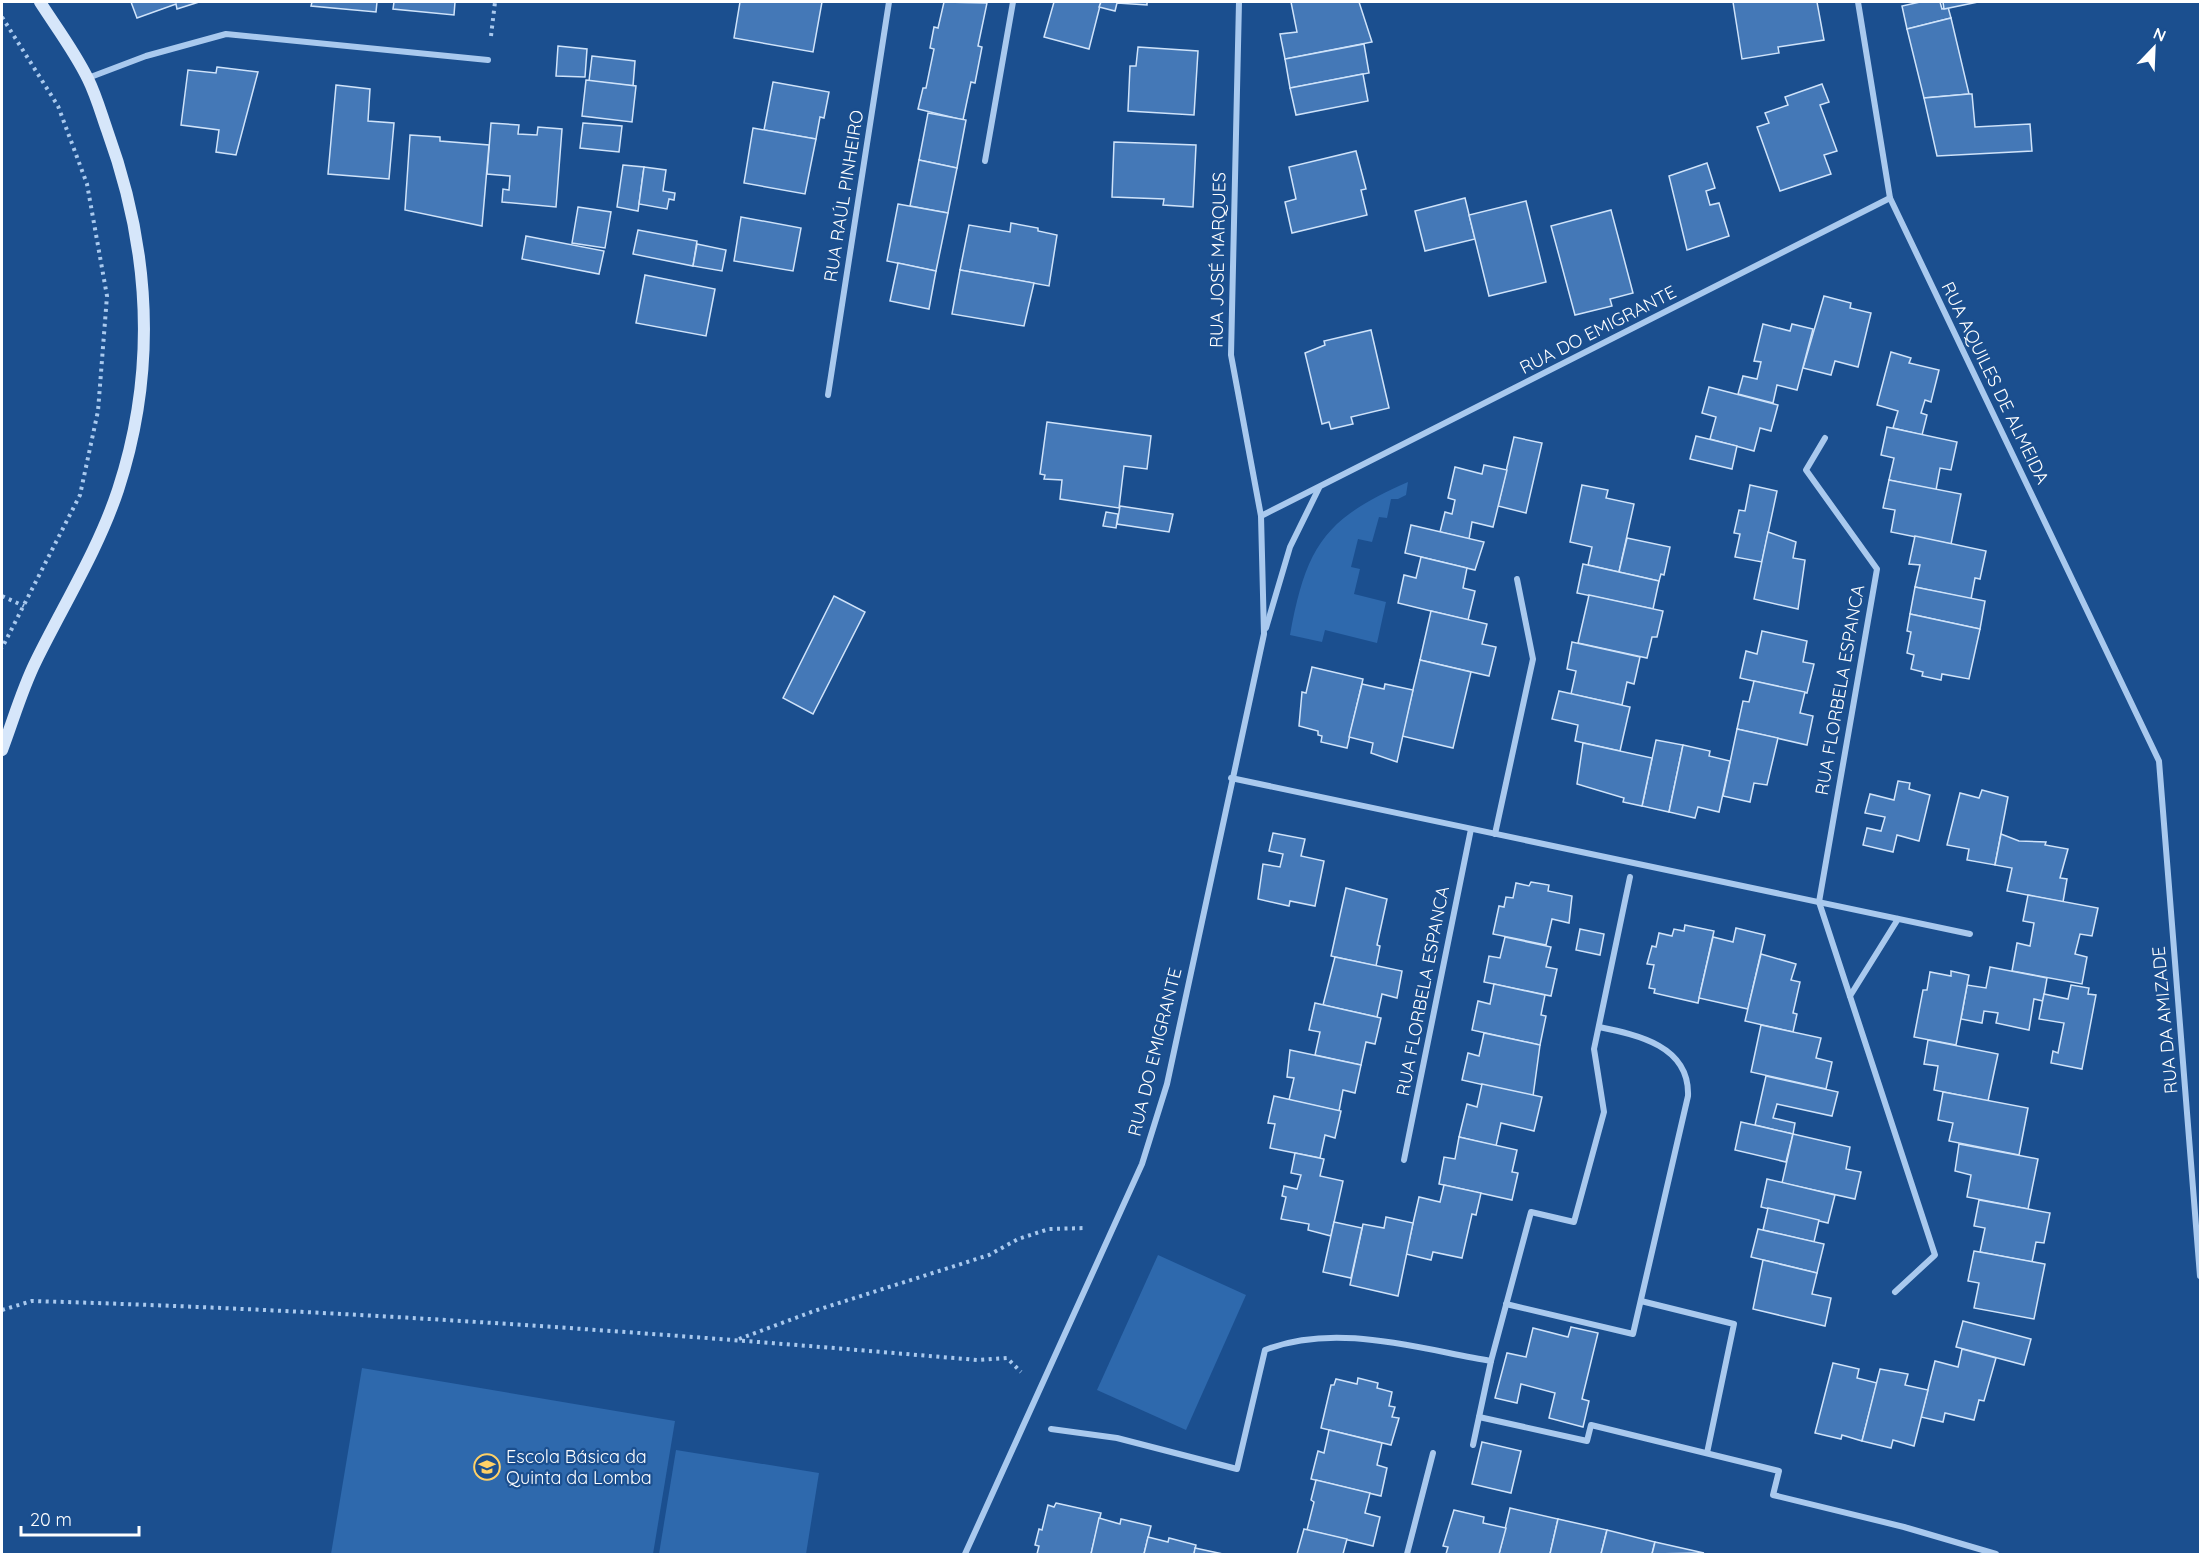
<svg xmlns="http://www.w3.org/2000/svg" width="2202" height="1556" viewBox="0 0 2202 1556" font-family="Quicksand,sans-serif">
<style>
.green{fill:#2e69ad}
.building{fill:#4478b7;stroke:#cfe3fa;stroke-width:1.5}
.lines{fill:none;stroke-linecap:round;stroke-linejoin:round}
.path{stroke:#a9c9ee;stroke-width:4;stroke-dasharray:3 4.5;stroke-linecap:butt}
.street{stroke:#a9c9ee;stroke-width:6}
.secondary{stroke:#d6e6fa;stroke-width:12}
.labels{text-anchor:middle;stroke-width:4.5;stroke-linejoin:round;paint-order:stroke}
.street-label{font-size:18px;fill:#fff;stroke:#1b4f8f}
.poi-label{font-size:18px;fill:#fff;stroke:#1b4f8f;text-anchor:start}
</style>
<rect width="100%" height="100%" fill="#1b4f8f"/>
<g class="green">
<path d="M1408 482 1406 495 1398 499H1391L1387 518 1379 517 1372 542 1358 539 1351 567 1360 569 1354 594 1386 602 1377 643 1325 630 1322 642 1290 635C1306 546 1325 518 1408 482Z"/>
<polygon points="1158,1255 1246,1295 1186,1430 1097,1390"/>
<polygon points="362,1368 675,1421 653,1554 331,1554"/>
<polygon points="676,1450 819,1473 806,1554 659,1554"/>
</g>
<g class="building">
<polygon points="131,2 199,2 177,9 176,4 137,18"/>
<polygon points="312,2 377,2 376,12 311,6"/>
<polygon points="394,2 455,2 454,15 393,9"/>
<polygon points="740,2 822,2 813,52 734,38"/>
<polygon points="944,2 987,3 978,46 982,47 975,83 971,82 963,120 918,109 923,88 926,88 934,49 930,48 934,27 938,28"/>
<polygon points="1054,2 1101,2 1089,49 1044,37"/>
<polygon points="1101,2 1147,2 1147,5 1117,3 1115,11 1099,7"/>
<polygon points="1291,2 1359,2 1372,42 1285,59 1280,34 1297,32"/>
<polygon points="1733,2 1817,2 1824,40 1778,47 1779,53 1742,59"/>
<polygon points="1920,2 1940,2 1942,9 1948,7 1951,18 1907,29 1902,6"/>
<polygon points="1943,2 1978,2 1944,9"/>
<polygon points="1951,18 1969,94 1924,98 1907,29"/>
<polygon points="1364,44 1369,73 1290,88 1285,59"/>
<polygon points="558,46 587,49 585,77 556,76"/>
<polygon points="1138,47 1198,51 1194,115 1128,111 1130,66 1136,66"/>
<polygon points="592,56 635,61 633,86 589,81"/>
<polygon points="217,67 258,72 236,155 216,152 219,130 181,125 188,70 216,73"/>
<polygon points="1363,74 1368,101 1296,115 1290,88"/>
<polygon points="586,80 636,86 632,122 582,116"/>
<polygon points="773,82 829,92 824,118 820,117 816,139 764,130"/>
<polygon points="1822,84 1829,102 1820,105 1837,151 1824,155 1831,174 1780,191 1757,127 1769,123 1765,113 1788,105 1785,97"/>
<polygon points="336,85 370,89 368,121 394,123 389,179 328,174"/>
<polygon points="1969,94 1972,94 1975,127 2030,124 2032,151 1937,156 1924,98"/>
<polygon points="928,113 966,120 957,168 919,160"/>
<polygon points="491,123 519,125 518,134 537,135 538,127 562,129 556,207 502,202 503,189 509,190 510,176 487,174"/>
<polygon points="583,123 622,126 619,152 580,148"/>
<polygon points="753,128 816,139 805,194 744,183"/>
<polygon points="410,135 440,137 440,141 489,145 482,226 405,210"/>
<polygon points="1114,142 1196,145 1193,207 1163,205 1164,199 1112,197"/>
<polygon points="1356,151 1366,189 1361,190 1367,215 1292,233 1285,202 1296,199 1289,167"/>
<polygon points="919,160 957,168 948,213 910,206"/>
<polygon points="1707,163 1715,188 1706,191 1710,205 1719,203 1729,236 1687,250 1669,176"/>
<polygon points="623,165 644,167 638,211 617,207"/>
<polygon points="644,167 666,170 663,191 675,193 674,200 669,199 667,209 639,204"/>
<polygon points="1465,198 1475,239 1425,251 1415,211"/>
<polygon points="1526,201 1546,282 1489,296 1469,215"/>
<polygon points="898,204 948,213 936,271 887,261"/>
<polygon points="578,207 611,212 605,248 572,243"/>
<polygon points="1611,210 1633,293 1610,299 1612,306 1575,315 1551,226"/>
<polygon points="741,217 801,228 793,271 734,261"/>
<polygon points="1011,223 1038,228 1038,231 1057,235 1049,286 960,270 969,225 1010,232"/>
<polygon points="638,230 697,241 693,266 633,254"/>
<polygon points="526,236 604,251 599,274 522,259"/>
<polygon points="697,244 726,250 722,271 693,266"/>
<polygon points="898,263 936,271 929,309 890,301"/>
<polygon points="960,270 1034,283 1024,326 952,314"/>
<polygon points="645,275 715,289 706,336 636,323"/>
<polygon points="1824,296 1851,303 1850,308 1871,313 1858,367 1835,361 1831,375 1803,368"/>
<polygon points="1763,324 1790,331 1792,324 1813,329 1797,390 1777,385 1773,403 1738,394 1743,376 1757,379 1761,362 1754,361"/>
<polygon points="1371,330 1389,408 1351,417 1353,424 1331,429 1329,422 1322,424 1305,353 1325,345 1324,341"/>
<polygon points="1891,352 1911,358 1909,363 1939,370 1931,402 1925,400 1921,413 1927,415 1922,435 1893,428 1898,411 1877,405"/>
<polygon points="1709,387 1778,405 1771,431 1760,428 1754,451 1710,439 1716,417 1702,413"/>
<polygon points="1047,422 1151,436 1147,469 1124,466 1119,508 1060,499 1062,480 1044,479 1045,475 1040,474"/>
<polygon points="1887,427 1957,442 1951,470 1940,468 1936,490 1889,480 1894,458 1881,455"/>
<polygon points="1696,436 1737,446 1732,469 1690,459"/>
<polygon points="1514,437 1542,443 1526,513 1498,506"/>
<polygon points="1484,465 1507,470 1493,527 1472,522 1469,539 1440,532 1445,512 1452,514 1455,500 1448,498 1455,467 1482,474"/>
<polygon points="1889,480 1961,494 1951,544 1891,532 1895,510 1883,508"/>
<polygon points="1582,485 1608,490 1606,498 1634,504 1619,572 1588,565 1592,547 1570,542"/>
<polygon points="1750,485 1777,491 1762,562 1735,557 1740,534 1734,533 1739,510 1745,511"/>
<polygon points="1120,506 1173,514 1169,532 1117,524"/>
<polygon points="1106,512 1118,514 1116,528 1103,526"/>
<polygon points="1411,525 1484,542 1475,570 1405,553"/>
<polygon points="1768,532 1796,542 1793,558 1805,560 1798,609 1754,599"/>
<polygon points="1915,536 1986,551 1980,579 1975,578 1971,599 1915,587 1920,565 1909,564"/>
<polygon points="1627,538 1670,547 1664,575 1661,574 1659,581 1619,572"/>
<polygon points="1421,557 1467,568 1463,588 1475,591 1468,620 1398,603 1404,575 1416,578"/>
<polygon points="1583,564 1659,581 1653,609 1577,593"/>
<polygon points="1915,587 1985,601 1980,629 1910,614"/>
<polygon points="1589,595 1663,611 1657,637 1652,637 1647,658 1578,643"/>
<polygon points="834,596 865,612 813,714 783,698"/>
<polygon points="1431,611 1487,624 1482,644 1496,647 1489,676 1420,660"/>
<polygon points="1910,614 1980,629 1969,679 1942,674 1941,680 1922,676 1923,672 1911,669 1914,655 1907,653 1911,632 1907,631"/>
<polygon points="1762,631 1807,641 1803,662 1814,664 1807,693 1740,678 1746,651 1757,654"/>
<polygon points="1572,642 1640,657 1634,684 1627,682 1622,705 1571,694 1576,671 1567,669"/>
<polygon points="1420,660 1471,672 1453,748 1402,736"/>
<polygon points="1312,667 1363,679 1347,748 1321,742 1322,736 1318,735 1318,731 1299,726 1302,692 1306,693"/>
<polygon points="1754,681 1805,692 1800,713 1813,716 1807,745 1737,729 1743,701 1749,702"/>
<polygon points="1362,684 1384,689 1385,684 1413,690 1397,762 1371,753 1373,743 1349,737"/>
<polygon points="1559,691 1630,707 1620,751 1575,741 1578,725 1552,719"/>
<polygon points="1737,729 1778,738 1767,785 1754,783 1750,802 1723,796"/>
<polygon points="1656,740 1683,745 1669,812 1642,806"/>
<polygon points="1583,743 1652,758 1642,806 1623,802 1624,798 1577,784"/>
<polygon points="1683,745 1710,751 1709,756 1730,761 1719,812 1698,807 1695,818 1669,812"/>
<polygon points="1898,781 1910,783 1909,789 1930,795 1919,841 1897,835 1893,852 1863,845 1867,828 1881,831 1885,817 1865,813 1870,794 1894,800"/>
<polygon points="1982,790 2008,797 1995,865 1967,860 1969,849 1947,845 1960,793 1979,798"/>
<polygon points="1273,833 1305,839 1301,856 1324,861 1315,906 1290,901 1289,906 1258,899 1263,864 1280,867 1283,854 1269,851"/>
<polygon points="2001,834 2019,841 2046,842 2045,845 2068,849 2060,878 2067,879 2063,902 2007,891 2012,868 1995,865"/>
<polygon points="1531,882 1549,885 1548,891 1572,896 1569,923 1552,919 1546,945 1493,934 1499,906 1504,907 1506,897 1513,898 1516,883 1529,886"/>
<polygon points="1346,888 1387,899 1377,945 1380,946 1376,966 1331,956"/>
<polygon points="2028,895 2098,908 2092,936 2080,934 2075,954 2087,957 2082,984 2012,971 2017,943 2030,946 2034,923 2023,921"/>
<polygon points="1685,925 1714,931 1698,1003 1654,993 1655,989 1649,988 1654,965 1647,964 1652,946 1656,947 1659,933 1672,936 1674,929 1684,931"/>
<polygon points="1736,928 1765,935 1748,1009 1699,998 1713,937 1733,942"/>
<polygon points="1580,929 1604,934 1600,955 1576,950"/>
<polygon points="1505,937 1551,947 1546,967 1557,969 1551,996 1484,982 1489,956 1500,958"/>
<polygon points="1761,954 1796,964 1791,980 1800,982 1793,1013 1797,1014 1793,1032 1745,1021"/>
<polygon points="1335,957 1402,971 1397,998 1382,994 1377,1017 1323,1005"/>
<polygon points="1990,967 2047,978 2043,1001 2034,999 2029,1030 1996,1023 1998,1013 1984,1011 1982,1023 1961,1019 1967,985 1986,988"/>
<polygon points="1951,971 1969,975 1956,1045 1914,1037 1923,990 1927,990 1930,972 1951,976"/>
<polygon points="1494,984 1545,995 1541,1015 1546,1016 1540,1045 1472,1030 1478,1001 1490,1004"/>
<polygon points="2071,985 2089,988 2088,994 2096,995 2082,1069 2051,1063 2053,1051 2058,1053 2064,1023 2039,1019 2044,994 2068,999"/>
<polygon points="1315,1003 1381,1018 1375,1044 1366,1042 1361,1065 1315,1055 1320,1032 1309,1030"/>
<polygon points="1761,1025 1821,1038 1816,1058 1832,1062 1826,1089 1751,1072"/>
<polygon points="1484,1033 1540,1045 1533,1096 1462,1080 1468,1053 1479,1056"/>
<polygon points="1928,1040 1998,1054 1988,1101 1934,1090 1938,1066 1924,1064"/>
<polygon points="1290,1050 1361,1065 1355,1093 1343,1090 1339,1111 1289,1100 1294,1078 1287,1077"/>
<polygon points="1766,1076 1838,1092 1832,1116 1777,1104 1773,1118 1795,1123 1793,1134 1755,1125"/>
<polygon points="1482,1084 1542,1097 1534,1131 1501,1123 1496,1146 1459,1137 1467,1104 1477,1107"/>
<polygon points="1943,1092 2028,1108 2019,1155 1949,1141 1953,1123 1938,1120"/>
<polygon points="1274,1096 1341,1111 1335,1138 1325,1135 1320,1158 1270,1148 1275,1124 1268,1123"/>
<polygon points="1741,1122 1793,1134 1786,1162 1735,1150"/>
<polygon points="1793,1134 1850,1147 1846,1169 1861,1172 1855,1199 1782,1183"/>
<polygon points="1459,1137 1517,1150 1512,1172 1518,1173 1512,1200 1439,1184 1444,1157 1455,1159"/>
<polygon points="1959,1144 2038,1159 2028,1209 1967,1197 1971,1175 1955,1171"/>
<polygon points="1295,1153 1324,1159 1320,1176 1343,1181 1331,1236 1308,1230 1309,1224 1281,1219 1286,1197 1282,1196 1284,1186 1297,1189 1301,1175 1291,1173"/>
<polygon points="1767,1179 1835,1195 1828,1223 1761,1207"/>
<polygon points="1444,1185 1481,1193 1476,1215 1472,1214 1462,1258 1433,1252 1431,1260 1406,1254 1419,1197 1440,1202"/>
<polygon points="1979,1200 2050,1213 2044,1243 2036,1242 2032,1262 1980,1252 1985,1228 1974,1226"/>
<polygon points="1768,1208 1819,1220 1814,1242 1763,1230"/>
<polygon points="1386,1217 1413,1223 1398,1296 1350,1285 1363,1224 1384,1228"/>
<polygon points="1334,1222 1362,1228 1351,1278 1323,1272"/>
<polygon points="1758,1229 1824,1244 1817,1273 1751,1257"/>
<polygon points="1974,1251 2045,1264 2034,1319 1974,1308 1979,1283 1968,1281"/>
<polygon points="1763,1260 1817,1273 1812,1294 1831,1298 1825,1326 1753,1309"/>
<polygon points="1963,1321 2031,1339 2024,1365 1956,1347"/>
<polygon points="1571,1327 1598,1333 1582,1399 1589,1401 1583,1427 1549,1418 1555,1393 1521,1384 1517,1403 1495,1398 1507,1353 1526,1357 1533,1328 1568,1337"/>
<polygon points="1962,1349 1996,1358 1984,1401 1979,1400 1974,1420 1945,1413 1943,1422 1921,1417 1935,1361 1958,1367"/>
<polygon points="1833,1363 1859,1369 1857,1378 1877,1383 1862,1441 1842,1435 1841,1439 1815,1433"/>
<polygon points="1880,1369 1908,1374 1905,1385 1928,1390 1914,1446 1893,1440 1891,1448 1862,1441"/>
<polygon points="1358,1378 1378,1383 1377,1388 1392,1392 1389,1406 1395,1407 1392,1417 1399,1418 1391,1445 1321,1428 1331,1385 1334,1385 1336,1379 1357,1384"/>
<polygon points="1329,1430 1382,1443 1377,1465 1387,1468 1381,1496 1311,1479 1318,1451 1324,1453"/>
<polygon points="1482,1442 1521,1451 1511,1493 1472,1484"/>
<polygon points="1316,1480 1370,1493 1365,1513 1380,1517 1373,1546 1307,1530 1314,1502 1311,1500"/>
<polygon points="1056,1503 1101,1513 1091,1554 1037,1554 1039,1546 1035,1545 1039,1529 1042,1530 1048,1505 1054,1507"/>
<polygon points="1510,1508 1558,1519 1550,1554 1499,1554"/>
<polygon points="1454,1510 1484,1517 1483,1523 1506,1528 1499,1554 1446,1554 1448,1547 1443,1546"/>
<polygon points="1099,1518 1120,1524 1121,1519 1151,1526 1144,1554 1091,1554"/>
<polygon points="1558,1519 1607,1530 1601,1554 1550,1554"/>
<polygon points="1304,1529 1347,1539 1343,1554 1297,1554"/>
<polygon points="1607,1530 1655,1542 1652,1554 1601,1554"/>
<polygon points="1148,1537 1168,1542 1169,1538 1196,1545 1194,1554 1144,1554"/>
<polygon points="1655,1542 1704,1553 1652,1554"/>
<polygon points="1195,1548 1223,1554 1194,1554"/>
</g>
<g class="lines">
<g class="path">
<polyline points="2,17 58,106 87,184 107,296 98,411 80,495 2,648"/>
<polyline points="491,36 495,2"/>
<polyline points="2,596 24,606"/>
<path d="M2 1310 32 1301C348 1310 662 1333 977 1360L1007 1358 1021 1372"/>
<polyline points="739,1339 814,1311 989,1255 1018,1239 1049,1229 1087,1228"/>
</g>
<g class="street">
<polyline points="1239,2 1231,355 1261,516"/>
<polyline points="1858,2 1890,198 2159,761 2200,1276"/>
<polyline points="88,78 146,56 226,34 488,60"/>
<polyline points="985,161 1013,2"/>
<polyline points="828,395 889,2"/>
<polyline points="1825,438 1806,470 1877,569 1819,902 1935,1255 1895,1292"/>
<polyline points="1266,628 1290,547 1319,488"/>
<polyline points="1231,778 1970,934"/>
<polyline points="1495,834 1533,659 1517,579"/>
<polyline points="1850,996 1898,919"/>
<polyline points="1404,1160 1471,829"/>
<polyline points="1641,1301 1734,1324 1707,1453"/>
<path d="M1506 1304 1633 1334 1688 1096C1690 1046 1638 1035 1599 1027"/>
<polyline points="1491,1361 1531,1212 1574,1222 1604,1112 1594,1049 1630,877"/>
<polyline points="1479,1417 1587,1441 1591,1425 1779,1471 1773,1495 1904,1527 1996,1554"/>
<path d="M1051 1429 1117 1438 1237 1469 1265 1350C1336 1322 1419 1349 1491 1361L1473 1445"/>
<polyline points="965,1554 1142,1164 1167,1084 1264,634 1261,516 1890,198"/>
<polyline points="1407,1554 1433,1453"/>
</g>
<path class="secondary" d="M2 750C13 721 22 689 36 661 64 604 98 550 118 490 158 368 150 248 107 130 101 113 96 95 88 79 75 52 56 27 40 2"/>
</g>
<defs>
<g id="school-ring" transform="scale(1.35)"><circle r="9.5" fill="#1b4f8f" stroke="#ffd166" stroke-width="1.5"/><path d="M0-5L7-2L0 1L-7-2ZM-4 1L0 2.5L4 1V4Q0 6-4 4Z" fill="#ffd166"/></g>
</defs>
<g fill-rule="evenodd">
<use href="#school-ring" x="487" y="1467"/>
</g>
<g class="labels">
<g class="street-label">
<text transform="translate(844 196) rotate(-81)" y="6">RUA RAÚL PINHEIRO</text>
<text transform="translate(1218 260) rotate(-89)" y="6">RUA JOSÉ MARQUES</text>
<text transform="translate(1598 330) rotate(-27)" y="6">RUA DO EMIGRANTE</text>
<text transform="translate(1995 383) rotate(64)" y="6">RUA AQUILES DE ALMEIDA</text>
<text transform="translate(1840 690) rotate(-80)" y="6">RUA FLORBELA ESPANCA</text>
<text transform="translate(1423 991) rotate(-79)" y="6">RUA FLORBELA ESPANCA</text>
<text transform="translate(2165 1020) rotate(-95)" y="6">RUA DA AMIZADE</text>
<text transform="translate(1155 1052) rotate(-76)" y="6">RUA DO EMIGRANTE</text>
</g>
<g class="poi-label">
<text x="506" y="1463">Escola Básica da<tspan x="506" dy="21">Quinta da Lomba</tspan></text>
</g>
</g>
<rect width="2202" height="1556" fill="none" stroke="#ffffff" stroke-width="6"/>
<g transform="translate(2154 48) rotate(23)" stroke="#1b4f8f" stroke-width="4.5" paint-order="stroke">
<path d="M0-4.5L10 22L0 15L-10 22Z" fill="#ffffff"/>
<text y="-9" font-size="16" font-weight="bold" text-anchor="middle" fill="#ffffff">N</text>
</g>
<path d="M21 1526v9h118v-9" fill="none" stroke="#ffffff" stroke-width="3"/>
<text x="30" y="1526" font-size="18" fill="#ffffff" stroke="#1b4f8f" stroke-width="4.5" paint-order="stroke">20 m</text>
</svg>
